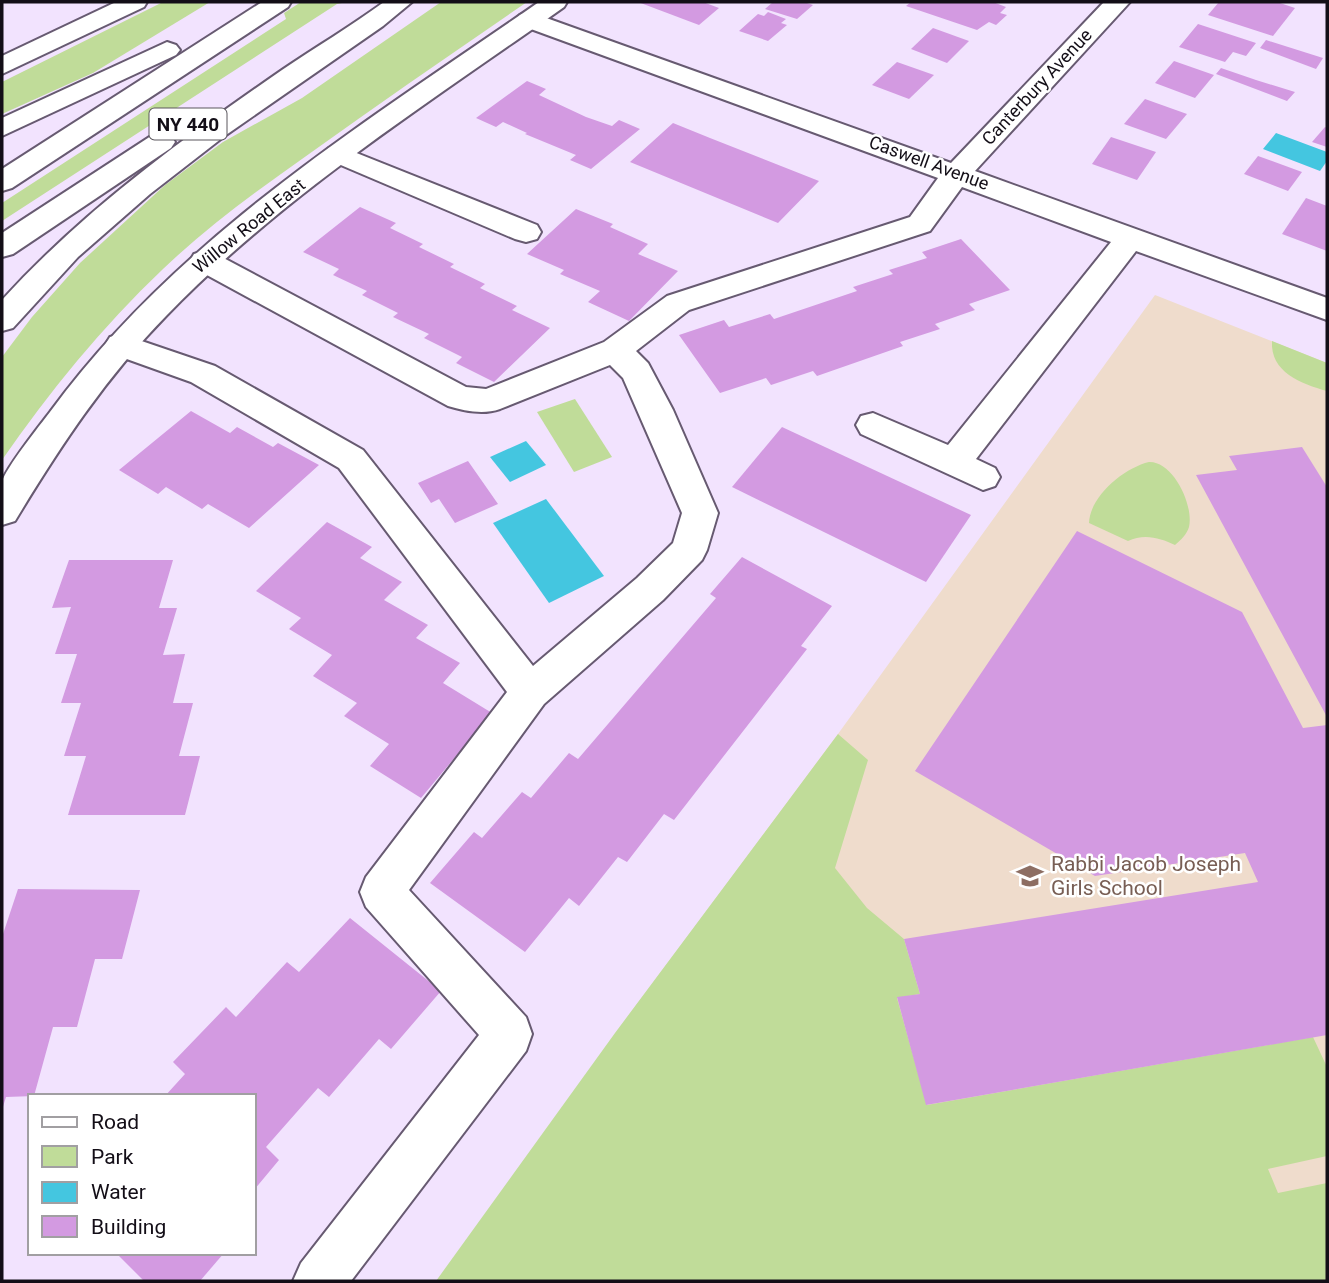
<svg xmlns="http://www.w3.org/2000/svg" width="1329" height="1283" viewBox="0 0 1329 1283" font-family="Roboto,sans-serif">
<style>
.education{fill:#efdccc}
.green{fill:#c0dc99}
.water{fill:#44c6e0}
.building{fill:#d39ae1}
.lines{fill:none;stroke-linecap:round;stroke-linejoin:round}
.minor-casing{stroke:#675a71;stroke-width:4}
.major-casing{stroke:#675a71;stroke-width:4}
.highway-casing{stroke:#675a71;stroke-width:4}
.minor{fill:#fff;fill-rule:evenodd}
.major{fill:#fff;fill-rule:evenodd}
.highway{fill:#fff;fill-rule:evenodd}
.labels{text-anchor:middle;stroke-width:5;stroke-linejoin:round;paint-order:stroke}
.far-street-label{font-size:18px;fill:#130e17;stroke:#fff}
.shield{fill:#fff;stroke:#5a565d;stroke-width:2}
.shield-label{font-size:19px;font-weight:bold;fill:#130e17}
.education-label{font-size:21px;fill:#785e54;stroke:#fff;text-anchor:start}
</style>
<rect width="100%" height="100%" fill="#f2e3fe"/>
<polygon class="education" points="1155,295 1327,363 1327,1281 626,1019 838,734"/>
<g class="green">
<polygon points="163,2 210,2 93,73 2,114 2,82"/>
<polygon points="301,2 347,2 337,4 2,221 2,203 286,19 284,13"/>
<path d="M441 2H527C454 52 381 102 309 154 258 190 208 226 163 269 102 327 49 392 2 460V357L32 317 80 263 165 185 223 142 302 98Z"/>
<path d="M1272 341 1327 363V391C1301 384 1270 372 1272 341Z"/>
<polygon points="575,399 612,457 574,472 537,412"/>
<path d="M1149 462C1173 461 1194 505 1189 527 1187 534 1181 540 1175 545 1161 538 1144 533 1128 541L1089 523C1090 496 1124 468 1149 462Z"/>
<polygon points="838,734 868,760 835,868 867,908 904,939 920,994 897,998 927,1105 1313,1037 1327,1067 1327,1156 1268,1169 1278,1193 1327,1183 1327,1281 436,1281 615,1033"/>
</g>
<g class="water">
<polygon points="1276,133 1327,152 1327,161 1320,171 1263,149"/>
<polygon points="526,441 546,465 510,482 490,457"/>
<polygon points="546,499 604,576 549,603 493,523"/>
</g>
<g class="building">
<polygon points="638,2 703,2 719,8 699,25"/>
<polygon points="773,2 804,2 813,5 797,19 765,9"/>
<polygon points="911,2 993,2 1006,7 1000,13 1007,15 996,25 989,22 977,30 906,6"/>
<polygon points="1219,2 1277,2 1295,8 1273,36 1208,15"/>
<polygon points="768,12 786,19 781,23 787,25 768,41 739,31 758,14 764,16"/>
<polygon points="1198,24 1256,43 1246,56 1233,52 1225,62 1179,47"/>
<polygon points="933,28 969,41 947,63 911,49"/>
<polygon points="1266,40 1323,58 1316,69 1260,48"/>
<polygon points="1174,61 1214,75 1195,98 1155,83"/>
<polygon points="897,62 934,75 909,99 872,85"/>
<polygon points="1221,68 1256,80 1295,92 1287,101 1216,74"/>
<polygon points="527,81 546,89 539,95 586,117 612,126 619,120 640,129 591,169 570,160 576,155 525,134 527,133 503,122 496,127 476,118"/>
<polygon points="1145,99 1187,114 1166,139 1124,124"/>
<polygon points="673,123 710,138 819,181 778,223 630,162"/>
<polygon points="1325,127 1327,128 1327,147 1312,142"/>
<polygon points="1111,137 1156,152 1137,180 1092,164"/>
<polygon points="1258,156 1302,172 1288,191 1244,174"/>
<polygon points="1306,198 1327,206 1327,251 1282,234"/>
<polygon points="360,207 396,223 390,228 423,244 419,247 454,264 450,267 485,284 480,288 517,306 512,310 550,328 494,382 456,363 462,357 424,338 429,334 393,317 398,313 362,295 367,291 333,275 339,269 303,252"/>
<polygon points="576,209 613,224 610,227 648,244 638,254 678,271 629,321 588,302 600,291 560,274 564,270 527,254"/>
<polygon points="961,239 1010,290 969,304 975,310 935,324 940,329 900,342 903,346 817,376 813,371 771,385 766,378 720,393 679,335 724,320 729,327 770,314 774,319 857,291 853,287 893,274 889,270 927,258 922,252"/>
<polygon points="191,411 230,433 237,427 273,447 278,443 319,465 249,528 208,504 202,509 166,487 158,494 119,470"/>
<polygon points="782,427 971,515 926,582 732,487"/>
<polygon points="1302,447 1327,487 1327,717 1196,475 1237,470 1229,456"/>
<polygon points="468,461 498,504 455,523 439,499 431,503 418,483"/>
<polygon points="327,522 372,547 360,558 402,582 384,600 428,625 416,638 460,663 443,683 492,713 421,798 370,766 389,744 344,716 357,703 313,676 332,655 289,629 301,618 256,591"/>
<polygon points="1077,531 1242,612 1303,728 1327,725 1327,1035 926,1105 897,997 920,994 904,939 1258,882 1245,853 1095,876 915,771"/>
<polygon points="742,557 832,606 801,646 807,649 674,820 664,814 627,862 618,857 579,906 569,898 525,952 430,883 474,832 482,838 522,792 531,798 569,753 578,759 716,598 710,594"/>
<polygon points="69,560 173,560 159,608 177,608 163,655 185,654 173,703 193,703 179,756 200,756 185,815 68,815 86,756 64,756 81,703 61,703 77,654 55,654 71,607 52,608"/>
<polygon points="18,889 140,890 122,959 95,959 77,1027 53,1027 34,1096 6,1097 2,1110 2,937"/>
<polygon points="350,918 441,991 391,1049 379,1039 329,1097 318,1088 266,1147 279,1160 254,1190 254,1096 165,1096 185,1074 173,1062 226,1007 236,1017 287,962 299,972"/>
<polygon points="116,1253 224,1253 200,1281 144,1281"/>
</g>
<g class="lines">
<g class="minor-casing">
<g id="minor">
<polygon points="116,2 147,2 144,7 2,74 2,56"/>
<path d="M1104 2H1130L975 171 1327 298V320L1136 251 976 459 995 468 1000 477 995 486 983 490 861 434 856 425 861 416 873 413 948 445 1111 242 962 187 930 231 689 310 636 351 648 363 673 410 718 513 707 550 702 560 663 600 544 704 409 890 526 1017 532 1034 526 1051 351 1281H293L301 1263 479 1035 366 907 360 892 366 877 507 692 339 468 191 382 110 353 105 345 110 337 121 334 215 366 363 450 533 666 637 578 673 543 682 513 623 378 610 365 500 409C483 415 465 411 448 406L194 268 190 261 194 254 205 251 216 254 466 387 486 389 604 342 667 296 910 217 938 178 520 25 516 20 520 15 529 12 538 15 951 163Z"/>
<polygon points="339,146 537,225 541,232 537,239 526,242 515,239 329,160 325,154 329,148"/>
</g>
</g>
<g class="major-casing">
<path id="major" d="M539 2H567L564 7C427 104 283 195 166 316 106 377 59 448 15 521L2 525C2 512 0 494 2 482 5 469 40 425 50 412 178 237 363 124 539 2Z"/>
</g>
<g class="highway-casing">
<g id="highway">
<polygon points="262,2 291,2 288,7 12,188 2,191 2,169"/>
<path d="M384 2H412L383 26 226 135 150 194 78 257 13 328 2 331V300C84 210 182 139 282 70 316 47 351 26 384 2Z"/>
<polygon points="167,42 176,45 180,50 176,55 2,136 2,118"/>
<polygon points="161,134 171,136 175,142 171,148 13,254 2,257 2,233 151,136"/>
</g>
</g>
<use href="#minor" class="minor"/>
<use href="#major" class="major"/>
<use href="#highway" class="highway"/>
</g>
<defs>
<g id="school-bare" transform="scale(2.1)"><path d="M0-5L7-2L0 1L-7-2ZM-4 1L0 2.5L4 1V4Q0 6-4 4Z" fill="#8d6e63" stroke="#fff" stroke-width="2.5" paint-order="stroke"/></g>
</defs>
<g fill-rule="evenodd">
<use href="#school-bare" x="1030" y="876"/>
</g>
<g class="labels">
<g class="far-street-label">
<text transform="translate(1037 87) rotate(-47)" y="6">Canterbury Avenue</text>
<text transform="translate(929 163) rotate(20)" y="6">Caswell Avenue</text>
<text transform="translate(249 226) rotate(-39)" y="6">Willow Road East</text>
</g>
<rect class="shield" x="149.5" y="108.5" width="77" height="31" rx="5"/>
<g class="shield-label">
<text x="188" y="131">NY 440</text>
</g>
<g class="education-label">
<text x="1051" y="871">Rabbi Jacob Joseph<tspan x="1051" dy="24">Girls School</tspan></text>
</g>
</g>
<rect width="1329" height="1283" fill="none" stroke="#130e17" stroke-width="7"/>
<rect x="28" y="1094" width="228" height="161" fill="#ffffff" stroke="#a19fa2" stroke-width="2"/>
<rect x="42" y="1117" width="35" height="10" fill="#ffffff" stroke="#a19fa2" stroke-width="2"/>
<text x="91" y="1129" font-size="21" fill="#130e17">Road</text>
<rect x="42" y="1146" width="35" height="21" fill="#c0dc99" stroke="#a19fa2" stroke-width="2"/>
<text x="91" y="1164" font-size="21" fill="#130e17">Park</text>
<rect x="42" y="1182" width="35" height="21" fill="#44c6e0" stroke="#a19fa2" stroke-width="2"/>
<text x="91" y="1199" font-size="21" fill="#130e17">Water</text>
<rect x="42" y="1216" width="35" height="21" fill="#d39ae1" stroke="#a19fa2" stroke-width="2"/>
<text x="91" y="1234" font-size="21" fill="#130e17">Building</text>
</svg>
